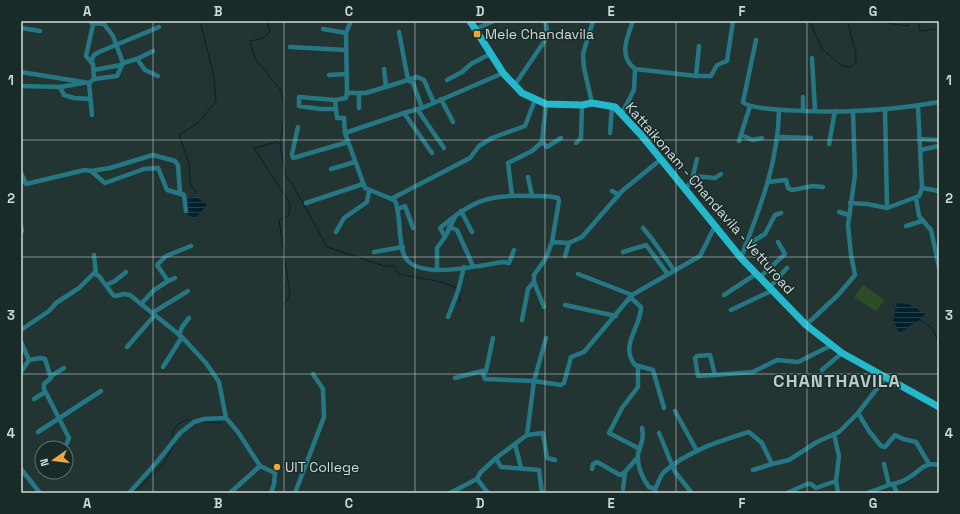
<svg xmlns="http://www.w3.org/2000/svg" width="960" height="514" viewBox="0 0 960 514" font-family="'Space Grotesk',sans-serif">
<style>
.park{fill:#2d4d29}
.water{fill:url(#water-rules)}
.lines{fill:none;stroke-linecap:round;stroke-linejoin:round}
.stream{stroke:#02212f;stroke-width:1}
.street{stroke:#267784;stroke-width:4.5}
.primary{stroke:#24b8cd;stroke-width:7}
.grid{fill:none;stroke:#cfdad8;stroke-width:1;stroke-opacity:0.55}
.poi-dot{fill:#eea73d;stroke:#192b29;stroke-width:1.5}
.labels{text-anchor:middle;stroke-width:3;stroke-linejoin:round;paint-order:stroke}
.poi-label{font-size:14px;fill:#cfdad8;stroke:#192b29;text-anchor:start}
.street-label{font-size:14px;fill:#cfdad8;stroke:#192b29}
.district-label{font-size:18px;font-weight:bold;letter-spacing:1px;fill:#b7cdca;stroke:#192b29}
.neatline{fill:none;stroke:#cfdad8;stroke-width:1.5}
.grid-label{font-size:13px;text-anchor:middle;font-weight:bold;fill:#cfdad8}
</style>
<defs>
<pattern id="water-rules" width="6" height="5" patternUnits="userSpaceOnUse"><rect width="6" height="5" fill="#02212f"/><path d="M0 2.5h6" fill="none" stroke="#26414c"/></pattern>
</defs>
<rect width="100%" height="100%" fill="#233533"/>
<polygon class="park" points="863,285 885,300 876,311 854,297"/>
<g class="water">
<polygon points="190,196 197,197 207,205 195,219 187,214 183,206"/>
<polygon points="897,303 909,304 925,314 919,320 899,333 893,320"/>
</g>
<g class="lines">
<g class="stream">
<path d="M267 21 270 31 264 38 250 41C252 53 256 64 266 70 268 79 276 82 280 90 288 106 282 127 280 144"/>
<polyline points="776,21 783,21"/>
<polyline points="805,21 811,24 822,49 842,66 850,67 856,63 856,54 848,23 855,21"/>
<polyline points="872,21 908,26 910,21"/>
<polyline points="918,21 920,31 939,29"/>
<polyline points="196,193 190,183 189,164 179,135 198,123 216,101 214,77 200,21"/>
<polyline points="460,302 460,291"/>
<path d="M283 306 290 295 279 220 289 215 290 203 254 148 277 142 280 144 285 174 294 187 327 247 384 266H394L399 274C419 279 438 279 457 288"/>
<polyline points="919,319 932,328 939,343"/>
<polyline points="202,422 221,423"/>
<polyline points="173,437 172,433 178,424 188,419 190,420"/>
<polyline points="133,493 163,465 174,445"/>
</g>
<g class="street">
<polyline points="90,21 93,25 86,56 93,64 94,79 89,83 92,115"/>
<polyline points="351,21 346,33 347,93 366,93 408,80 399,32"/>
<path d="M633 21C627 38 618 56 635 69"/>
<polyline points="92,23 104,24 113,36 123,63"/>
<polyline points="21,28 40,31"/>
<polyline points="323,29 346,33"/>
<polyline points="475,29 494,21"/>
<path d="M756 40 743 102C750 112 838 112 854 111 882 110 911 107 939 102"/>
<polyline points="290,47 346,50"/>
<polyline points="812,58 815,111"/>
<polyline points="137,59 153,51"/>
<polyline points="91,62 94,55 99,52 159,27"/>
<polyline points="384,69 386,87"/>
<polyline points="94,70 121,65"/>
<polyline points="21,72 89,83"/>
<polyline points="329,75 346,74"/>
<polyline points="696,76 699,46"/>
<polyline points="94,79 117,76 123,63 137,59 145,70 158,76"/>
<polyline points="408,80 417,77 424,80 434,103"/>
<polyline points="408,80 413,83 422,108"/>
<polyline points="447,80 462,72 471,64 490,54"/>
<polyline points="21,86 60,87 64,95 74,98 90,99"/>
<polyline points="514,86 546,39 548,34 545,21"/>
<polyline points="60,87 83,83"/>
<polyline points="441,99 453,122"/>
<polyline points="335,100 299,97 299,106 320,109 336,109 335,100 346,98 347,93"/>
<polyline points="592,103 584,68 583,54 593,21"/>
<polyline points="359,108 359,93"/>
<path d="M336 109 337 118H344L345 133 365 188 394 200 396 203C401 220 398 239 404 255 415 282 481 265 503 262L509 263 514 250"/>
<polyline points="417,109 444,148"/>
<polyline points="885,109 887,208"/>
<polyline points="803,110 803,97"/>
<polyline points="622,113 634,90 635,69 696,76 711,76 717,65 727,61 733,21"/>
<polyline points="298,127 292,154 293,158 348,142"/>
<polyline points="345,133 404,113"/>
<polyline points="610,133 612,106"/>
<polyline points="741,135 753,140 762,138"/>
<polyline points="779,137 811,138"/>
<polyline points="919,139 939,140"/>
<polyline points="739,141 750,106"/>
<polyline points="542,142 547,147 561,138"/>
<polyline points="576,143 581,138 582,105"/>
<polyline points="829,144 835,111"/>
<polyline points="920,150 939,146"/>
<polyline points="432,153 404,113 422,108 503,73"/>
<polyline points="331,169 355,162"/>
<polyline points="91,171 110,168 153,155 175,161 178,165 180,193"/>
<polyline points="21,173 26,184 85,170 91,171 105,183 144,169 158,168 167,190 184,195 186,211"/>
<polyline points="693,176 715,178 721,174"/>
<polyline points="528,177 532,196"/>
<polyline points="768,182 786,180 788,188 792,190 813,186 823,187"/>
<polyline points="922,188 939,191"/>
<polyline points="685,190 692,180 697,159"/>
<polyline points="612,191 619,195"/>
<polyline points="512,195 508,163 532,151 542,142 546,104"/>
<polyline points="916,198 919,216 931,230 939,267"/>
<polyline points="391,199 470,158 479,146 492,138 525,126 535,100"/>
<polyline points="306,203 363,184"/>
<polyline points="850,203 867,204 887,208 919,196 922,188 918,106"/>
<polyline points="398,209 405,206 413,228"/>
<polyline points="461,211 472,232"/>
<polyline points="839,212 849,215"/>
<polyline points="21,226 22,231"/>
<polyline points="906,226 922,221"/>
<polyline points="449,227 457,230 473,266"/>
<polyline points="643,228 652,239 674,270"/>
<polyline points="336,232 344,218 367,202 369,191"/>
<polyline points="445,237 455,217"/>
<polyline points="745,246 765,234 775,215 781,213"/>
<polyline points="374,252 403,247"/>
<polyline points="623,252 646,245 667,273"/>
<polyline points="94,255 96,274"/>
<polyline points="565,256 569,243"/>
<path d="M741 258C760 207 778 164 779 110"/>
<path d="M437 270V248L445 237 440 228C472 201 488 194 530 196 539 196 549 195 558 198L559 201 552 242"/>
<polyline points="578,274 632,295"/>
<polyline points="759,278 785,254 778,242"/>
<polyline points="168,281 175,278"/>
<polyline points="534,282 544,307"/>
<polyline points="106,285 115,281 126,272"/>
<polyline points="769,288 787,268"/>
<polyline points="724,295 756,274"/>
<path d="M630 297 641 307C641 328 619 345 635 365L653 370 664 408"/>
<polyline points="141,304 154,290 168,281 157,265 166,256 191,246"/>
<polyline points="565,305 616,316"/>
<polyline points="731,310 771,291"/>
<polyline points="152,313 188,291"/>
<polyline points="448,317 458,291 464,267"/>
<polyline points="522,320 528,289 534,282 534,275 546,258 552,242 569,243 582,237 622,191 660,160"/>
<polyline points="806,325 838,295 855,275 851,255 848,225 855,175 853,111"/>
<polyline points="21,330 49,311 56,303 79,288 94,273 99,276 113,295 116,296 124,294 130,295 182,337 206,363 219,382 226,418 238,432 260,466 275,473 274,484 271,493"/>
<polyline points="179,335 182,327 189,318"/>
<polyline points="21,342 29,360 41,358 45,359 51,378 44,384 44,389 69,438 67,443"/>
<polyline points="127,347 154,316"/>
<polyline points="638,366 638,387 622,408 609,433 640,449"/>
<polyline points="163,367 182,337"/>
<polyline points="822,370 842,353"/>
<polyline points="482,371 486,371 493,338"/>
<polyline points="21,372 29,360"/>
<polyline points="715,375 698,376 695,358 697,356 710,355 715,375 753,372 777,360 798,362 830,346"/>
<polyline points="51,376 64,368"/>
<polyline points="455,378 482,371 485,379 534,381 546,338"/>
<polyline points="34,399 45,392"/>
<polyline points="675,411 697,451"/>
<polyline points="858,413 869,431 881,446 885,447 895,435 903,439 916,442 929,464"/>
<path d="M642 428C644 437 642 442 639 450 635 462 642 478 649 487L655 489"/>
<polyline points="38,432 101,391"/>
<polyline points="659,433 675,472 691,492"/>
<polyline points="834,434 839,456 836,481"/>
<polyline points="527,435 543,433 547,458 555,460"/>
<polyline points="515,444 521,468"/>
<polyline points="496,458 501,467 539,470 542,493"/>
<polyline points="884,464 889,485 893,484 897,493"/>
<polyline points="21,469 40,493"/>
<polyline points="592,469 593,464 597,462 620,475 625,472 638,457"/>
<polyline points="753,470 772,464"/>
<polyline points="477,479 488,493"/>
<path d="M893 484C898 483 904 481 908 478 920 472 923 461 939 465"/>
<polyline points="623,489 625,472"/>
<polyline points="129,493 157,462 180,433 194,422 204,419 226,418"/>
<polyline points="230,493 260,466"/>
<polyline points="295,493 324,417 323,389 313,374"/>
<polyline points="450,493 477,479 480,473 496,458 527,435 534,381 561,385 564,383 571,357 584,352 632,295 700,256 715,226"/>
<path d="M656 493 655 489C658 484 660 476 664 472 687 451 720 441 749 432L762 443 772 464 789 460 817 442 839 432 858 413 886 377"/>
<polyline points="787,493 807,484 811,484 816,488 836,481 838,493"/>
<polyline points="867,493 889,485"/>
</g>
<polyline class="primary" points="470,21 503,73 522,93 546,104 582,105 592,103 615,107 642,136 741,258 806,325 842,353 939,407"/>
</g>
<path class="grid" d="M153 21V493M284 21V493M415 21V493M545 21V493M676 21V493M807 21V493M21 140H939M21 257H939M21 374H939"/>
<g class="poi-dot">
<rect x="473" y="30" width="8" height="8" rx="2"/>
<circle cx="277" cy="467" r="4"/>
</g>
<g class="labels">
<g class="poi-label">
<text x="485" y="39">Mele Chandavila</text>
<text x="285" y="472">UIT College</text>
</g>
<g class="street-label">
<text transform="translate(710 198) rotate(49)" y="5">Kattaikonam - Chandavila - Vetturoad</text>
</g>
<g class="district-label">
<text x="837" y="387">CHANTHAVILA</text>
</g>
</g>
<rect width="960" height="514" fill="none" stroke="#192b29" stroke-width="44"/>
<g transform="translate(54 460) rotate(256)"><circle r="19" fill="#192b29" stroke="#62716f"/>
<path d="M0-3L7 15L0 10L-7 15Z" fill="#eea73d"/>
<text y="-6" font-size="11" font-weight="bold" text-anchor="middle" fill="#cfdad8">N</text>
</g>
<rect x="22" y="22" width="916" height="470" class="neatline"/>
<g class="grid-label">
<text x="87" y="16">A</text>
<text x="218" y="16">B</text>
<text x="349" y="16">C</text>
<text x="480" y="16">D</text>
<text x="611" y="16">E</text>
<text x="742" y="16">F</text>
<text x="873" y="16">G</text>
<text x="11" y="85">1</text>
<text x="949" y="85">1</text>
<text x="11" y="203">2</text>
<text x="949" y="203">2</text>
<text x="11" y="320">3</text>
<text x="949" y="320">3</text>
<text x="11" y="438">4</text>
<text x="949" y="438">4</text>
<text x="87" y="508">A</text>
<text x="218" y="508">B</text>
<text x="349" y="508">C</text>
<text x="480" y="508">D</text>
<text x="611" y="508">E</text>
<text x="742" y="508">F</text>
<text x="873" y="508">G</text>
</g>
</svg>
